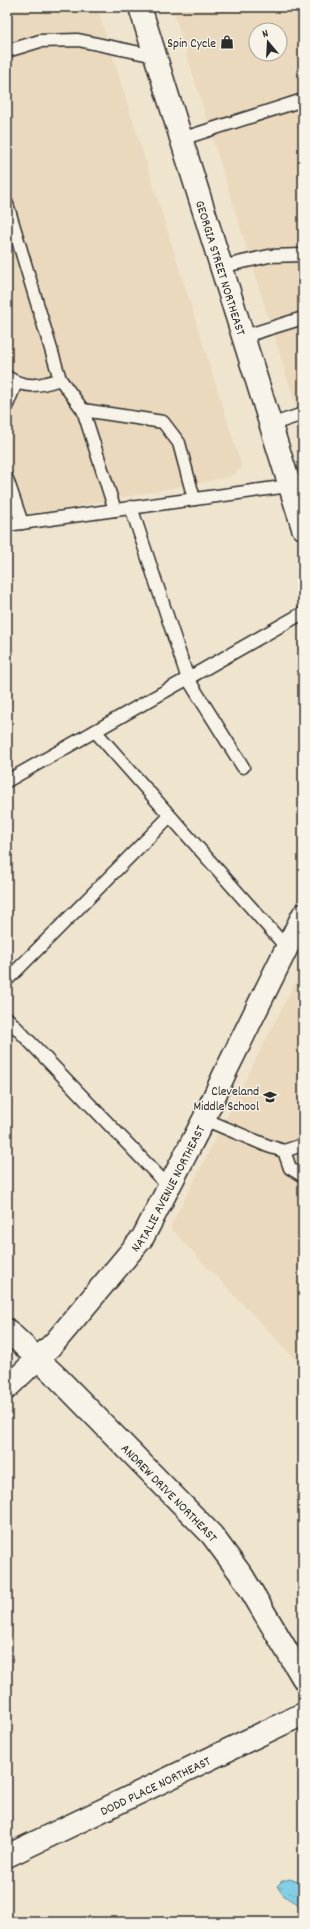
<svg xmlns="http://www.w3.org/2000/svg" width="310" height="1929" viewBox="0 0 310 1929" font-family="Dekko,sans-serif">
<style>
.built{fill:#ead9bc;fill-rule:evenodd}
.water{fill:url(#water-ripples);stroke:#608d9b}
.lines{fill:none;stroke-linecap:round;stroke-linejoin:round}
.service-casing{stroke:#2b2b2b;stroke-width:15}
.minor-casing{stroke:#2b2b2b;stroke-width:25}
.tertiary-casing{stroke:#2b2b2b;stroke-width:25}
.service{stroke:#f7f3e8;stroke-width:12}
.minor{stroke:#f7f3e8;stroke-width:22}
.tertiary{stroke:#f7f3e8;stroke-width:22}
.labels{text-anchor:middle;stroke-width:3;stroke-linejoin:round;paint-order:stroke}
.poi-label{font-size:13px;fill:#2b2b2b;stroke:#f7f3e8;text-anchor:end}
.street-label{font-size:13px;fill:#2b2b2b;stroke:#f7f3e8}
</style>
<defs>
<pattern id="water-ripples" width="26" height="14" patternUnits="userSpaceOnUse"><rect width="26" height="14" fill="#84cee5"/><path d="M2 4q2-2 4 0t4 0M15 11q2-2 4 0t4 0" fill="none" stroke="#72b1c5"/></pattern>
</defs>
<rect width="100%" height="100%" fill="#efe4ce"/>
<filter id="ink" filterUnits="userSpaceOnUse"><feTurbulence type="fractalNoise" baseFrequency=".025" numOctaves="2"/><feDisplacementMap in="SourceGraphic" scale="8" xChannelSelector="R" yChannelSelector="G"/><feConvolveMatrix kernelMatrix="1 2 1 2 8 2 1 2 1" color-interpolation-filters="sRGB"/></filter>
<g filter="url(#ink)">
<g class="built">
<polygon points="7,7 97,7 242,468 229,477 67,508 7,516"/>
<path d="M172 7H303V429ZM256 30H280V54H256Z"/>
<polygon points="303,967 303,1367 170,1228"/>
</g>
<polygon class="water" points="290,1879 303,1884 303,1907 283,1895 277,1886 282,1881"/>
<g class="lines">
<g class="service-casing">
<g id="service">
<polyline points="7,51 40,41 78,40 155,56"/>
<polyline points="181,139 303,100"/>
<path d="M7 204 60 379C40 386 25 389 7 377"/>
<polyline points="220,267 269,256 303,255"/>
<polyline points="242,337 303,318"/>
<polyline points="60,379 83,410 115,510"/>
<polyline points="7,405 16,383"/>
<polyline points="83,410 163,422 179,443 194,499"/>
<polyline points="270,425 303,414"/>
<polyline points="7,479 22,523"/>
<polyline points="131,507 188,679 243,767"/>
<polyline points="7,525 289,486 303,482"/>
<polyline points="95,731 286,947"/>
<polyline points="7,781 303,613"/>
<polyline points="7,980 169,817"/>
<polyline points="7,1018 169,1187"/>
<polyline points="204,1119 268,1146 284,1151 290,1168 303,1176"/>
<polyline points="284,1151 299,1146 303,1147"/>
</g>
</g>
<g class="minor-casing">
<g id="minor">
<path id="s1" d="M140 7 303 528"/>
<path id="s2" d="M7 1330 57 1377 212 1535 243 1577 303 1678"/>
<path id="s3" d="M7 1856 303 1714"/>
</g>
</g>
<g class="tertiary-casing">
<g id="tertiary">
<path id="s4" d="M7 1388 55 1342 143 1237 204 1119 224 1075 303 915"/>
</g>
</g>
<use href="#service" class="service"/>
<use href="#minor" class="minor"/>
<use href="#tertiary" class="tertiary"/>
</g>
</g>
<defs>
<g id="shop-bare" transform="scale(1.08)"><path d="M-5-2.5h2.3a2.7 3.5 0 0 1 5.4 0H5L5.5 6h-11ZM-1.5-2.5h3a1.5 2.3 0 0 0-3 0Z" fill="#2b2b2b" stroke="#f7f3e8" stroke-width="2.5" paint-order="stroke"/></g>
<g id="school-bare" transform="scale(1.08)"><path d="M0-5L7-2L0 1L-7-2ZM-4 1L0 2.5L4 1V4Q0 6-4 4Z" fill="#2b2b2b" stroke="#f7f3e8" stroke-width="2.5" paint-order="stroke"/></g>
</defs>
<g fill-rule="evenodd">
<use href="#shop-bare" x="227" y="42"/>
<use href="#school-bare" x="270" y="1097"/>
</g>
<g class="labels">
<g class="poi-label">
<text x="216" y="47">Spin Cycle</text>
<text x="259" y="1095">Cleveland<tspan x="259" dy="15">Middle School</tspan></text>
</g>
<g class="street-label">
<text dy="5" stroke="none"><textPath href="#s1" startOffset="273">GEORGIA STREET NORTHEAST</textPath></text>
<text dy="5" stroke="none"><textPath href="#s4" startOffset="258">NATALIE AVENUE NORTHEAST</textPath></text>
<text dy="5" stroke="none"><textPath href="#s2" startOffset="230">ANDREW DRIVE NORTHEAST</textPath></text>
<text dy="5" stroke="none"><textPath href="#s3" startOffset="164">DODD PLACE NORTHEAST</textPath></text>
</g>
</g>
<rect width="310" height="1929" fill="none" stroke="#f7f3e8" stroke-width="24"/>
<rect x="12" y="12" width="286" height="1905" fill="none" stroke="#2b2b2b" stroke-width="1.5" filter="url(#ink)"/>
<g transform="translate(268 42) rotate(342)"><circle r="19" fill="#f7f3e8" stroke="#a5a39c"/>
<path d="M0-3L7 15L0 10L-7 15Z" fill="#2b2b2b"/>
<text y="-6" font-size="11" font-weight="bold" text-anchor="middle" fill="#2b2b2b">N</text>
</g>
</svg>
